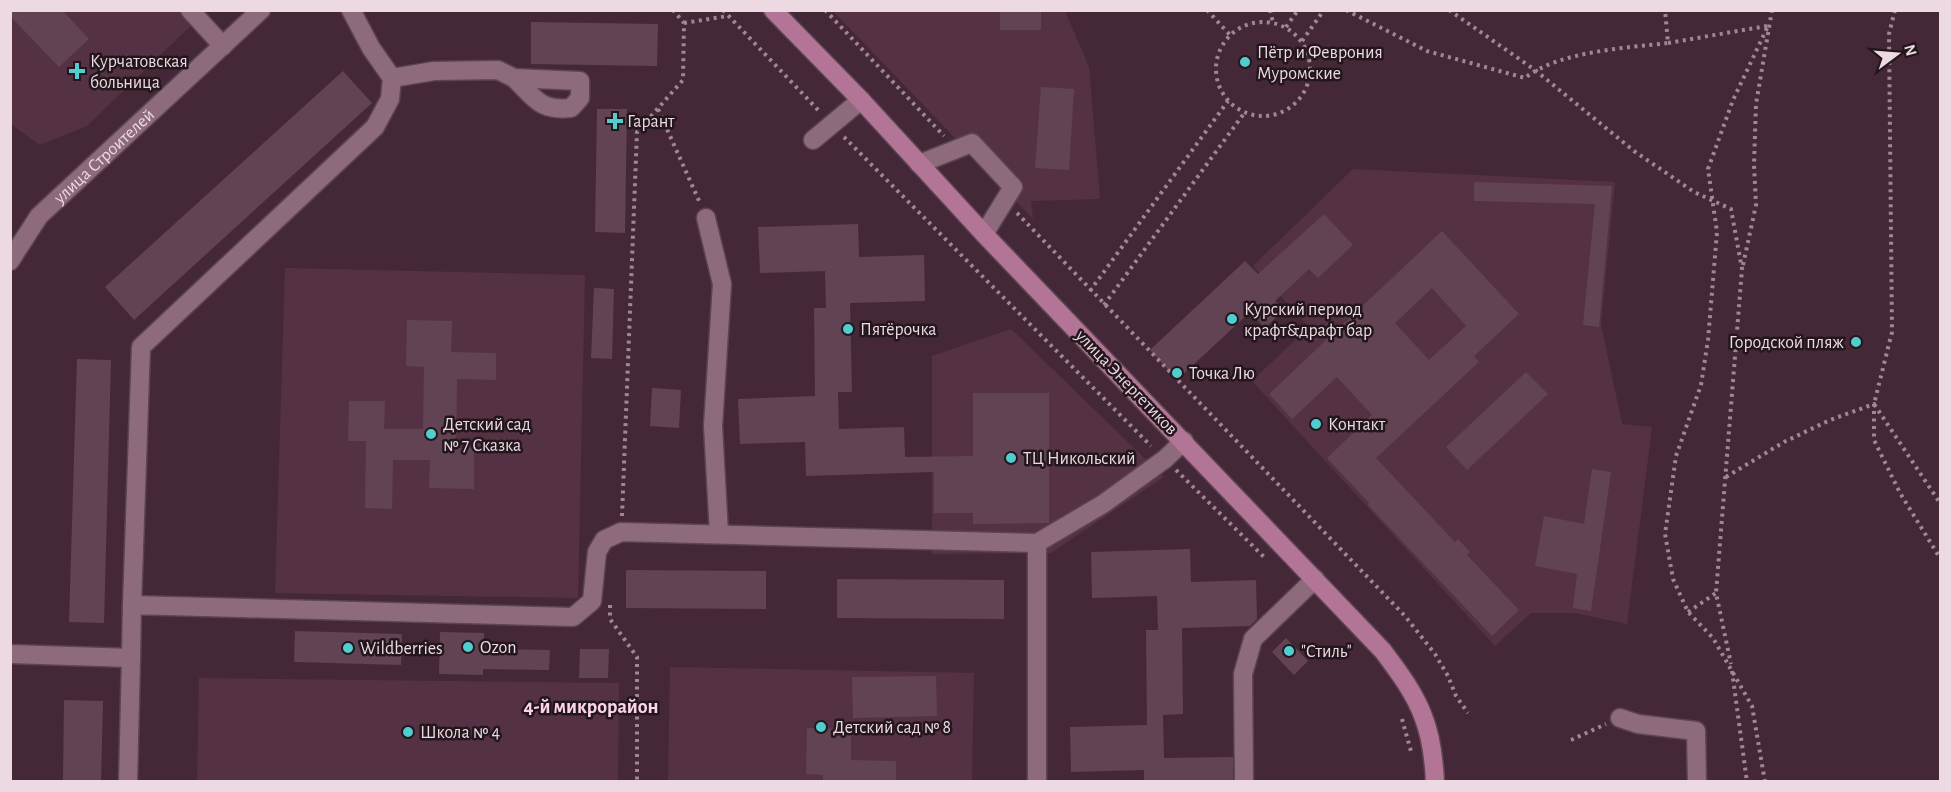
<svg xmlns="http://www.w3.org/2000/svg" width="1951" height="792" viewBox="0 0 1951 792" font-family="'Alegreya Sans',sans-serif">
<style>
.built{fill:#553144}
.building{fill:#624354;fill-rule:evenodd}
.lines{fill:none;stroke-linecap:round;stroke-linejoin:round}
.minor-casing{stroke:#5c4452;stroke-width:21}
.major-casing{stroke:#5c4452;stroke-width:21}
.path{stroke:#9f8894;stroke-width:4;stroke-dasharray:3 4.5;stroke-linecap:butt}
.minor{stroke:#8d6b7c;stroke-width:18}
.major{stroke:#b37596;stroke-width:18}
.poi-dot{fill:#52cdcf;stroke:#23161d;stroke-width:2}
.labels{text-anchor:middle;stroke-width:5;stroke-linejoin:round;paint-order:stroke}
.poi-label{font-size:18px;fill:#ecd9e2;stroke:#23161d;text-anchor:start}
.street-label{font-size:18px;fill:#ecd9e2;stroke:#23161d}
.neighbourhood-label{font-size:20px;font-weight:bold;fill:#fbd4e7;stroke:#23161d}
</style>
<rect width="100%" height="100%" fill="#452838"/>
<g class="built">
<polygon points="11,11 206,11 87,126 40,145 11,124"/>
<polygon points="833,11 1065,11 1089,67 1100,199 1031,201 1033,219"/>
<polygon points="1353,169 1615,182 1601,324 1622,424 1652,427 1627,624 1575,613 1531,613 1495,646 1252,381 1309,327 1253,266"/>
<polygon points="285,268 585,275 578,598 275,593"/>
<polygon points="1011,329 1164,477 1051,553 932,554 932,356"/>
<polygon points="670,667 974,673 972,781 668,782"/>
<polygon points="199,678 619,683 618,781 197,781"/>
</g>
<g class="building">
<polygon points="10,10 62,10 89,39 59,67 10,16"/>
<rect x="1000" y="10" width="41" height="20"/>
<polygon points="531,22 658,24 657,66 531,64"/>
<polygon points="343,71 372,103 134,320 105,287"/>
<polygon points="1041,87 1074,89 1069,170 1035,168"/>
<polygon points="597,109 627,109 625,233 595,232"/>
<polygon points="1474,182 1612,186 1599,327 1583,325 1595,204 1474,201"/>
<polygon points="1324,214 1353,245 1318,278 1309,269 1275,301 1284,310 1265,328 1250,312 1177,380 1150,350 1245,261 1258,274"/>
<polygon points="858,224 859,257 924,255 925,301 850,303 852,392 838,392 839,429 904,427 905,457 973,456 973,393 1049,393 1049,523 973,524 973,513 934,513 934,472 806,476 805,442 740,444 738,399 815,396 814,308 826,308 825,271 760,273 758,227"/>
<path d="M1442 231 1519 314 1474 356 1479 362 1376 458 1455 542 1458 539 1470 552 1467 555 1519 610 1492 636 1368 505 1369 503 1327 458 1372 415 1337 377 1292 419 1269 394ZM1432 288 1466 326 1429 360 1395 323Z"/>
<polygon points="594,288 614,289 612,359 591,358"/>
<polygon points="407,320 452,321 451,352 496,353 496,380 457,379 456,448 474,448 474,489 429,488 430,460 393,460 392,509 365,508 366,441 348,441 349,401 385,401 384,429 423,429 424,367 406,366"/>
<polygon points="77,359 111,360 104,623 69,622"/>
<polygon points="1526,372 1548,394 1467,470 1446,447"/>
<polygon points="652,388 681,390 679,428 650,426"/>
<polygon points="1592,469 1611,472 1591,611 1573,608 1577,574 1535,566 1544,516 1584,524"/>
<polygon points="1190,549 1191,582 1256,580 1257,619 1250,626 1182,628 1183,714 1163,715 1164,758 1233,757 1233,782 1144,782 1144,770 1071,772 1070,727 1147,725 1146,630 1158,630 1157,596 1092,598 1091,552"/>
<polygon points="626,570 766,571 766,609 626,608"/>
<polygon points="837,579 1004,580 1004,619 837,618"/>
<polygon points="295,631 402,634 401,665 294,662"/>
<polygon points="440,632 484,633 484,649 550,650 549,670 483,669 483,675 439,674"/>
<polygon points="1286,638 1308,661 1294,675 1272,652"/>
<polygon points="580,649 609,649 608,678 579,678"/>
<polygon points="936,676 937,716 853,718 852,677"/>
<polygon points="64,700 103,701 101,782 63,782"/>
<polygon points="807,728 851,729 851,760 896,761 896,782 823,782 823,775 806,774"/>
</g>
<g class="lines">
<g class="minor-casing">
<g id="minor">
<polyline points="190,10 223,46"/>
<path d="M392 78 434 71 498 70 514 78 580 81V98L571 108C539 111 535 98 514 78"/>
<polyline points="813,140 861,100"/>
<polyline points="919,164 972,143 1013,187 984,234"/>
<polyline points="706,218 722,284 713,426 719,534"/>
<path id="s1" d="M10 261 39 216 261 10"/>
<polyline points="132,605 141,347 375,127 390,99 392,78 371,48 351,10"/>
<polyline points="10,654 131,658 132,605 573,617 592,601 597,552 604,540 621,532 1037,543 1103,504 1165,459 1184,441"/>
<polyline points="1620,718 1638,724 1696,731 1697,782"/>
<polyline points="128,782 131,658"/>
<polyline points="1037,782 1037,543"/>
<polyline points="1244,782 1243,674 1253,639 1315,579"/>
</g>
</g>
<g class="major-casing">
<path id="major" d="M773 10 861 100 984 234 1383 651C1398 671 1414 692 1423 716 1431 736 1434 760 1435 782"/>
</g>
<g class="path">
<polyline points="723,10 820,112"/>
<polyline points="825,10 944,136"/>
<polyline points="1207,10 1230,35"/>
<polyline points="1270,10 1273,23"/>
<path d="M1346 10 1427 51 1525 78C1559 51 1626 48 1668 43L1665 10"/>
<polyline points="1449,10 1535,70 1634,151 1694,192 1731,209 1742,269 1716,593"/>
<polyline points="1895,10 1889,34 1892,332 1874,404 1940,503"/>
<circle cx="1263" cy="69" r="47"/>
<polyline points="684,23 728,16"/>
<polyline points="1286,27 1298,10"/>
<polyline points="1302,41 1324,10"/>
<polyline points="1668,43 1767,26"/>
<polyline points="658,109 700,203"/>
<polyline points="844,137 1151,446"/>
<polyline points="1017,213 1405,616 1435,654 1448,676 1456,696 1468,713"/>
<polyline points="1743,265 1756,205 1754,165 1756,104 1772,10"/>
<polyline points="1090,291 1228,101"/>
<polyline points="1104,305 1245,112"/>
<polyline points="1176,470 1265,558"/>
<polyline points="1726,477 1784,442 1830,420 1874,404 1874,440 1900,493 1940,558"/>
<polyline points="622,516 637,132 683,80 684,23 673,10"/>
<polyline points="610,605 610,619 637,657 637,782"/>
<polyline points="1688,612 1716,593 1731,664"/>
<polyline points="1732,671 1747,782"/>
<polyline points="1402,719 1412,755"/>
<polyline points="1571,740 1606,724"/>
<polyline points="1765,782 1752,706 1713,638 1688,612 1673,579 1665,534 1676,456 1701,385 1708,340 1717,232 1708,169 1733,100 1768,26"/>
</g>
<use href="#minor" class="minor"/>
<use href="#major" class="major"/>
</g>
<g class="poi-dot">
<circle cx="1245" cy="62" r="6"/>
<path d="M74 62h6v6h6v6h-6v6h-6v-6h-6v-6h6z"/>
<path d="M612 112h6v6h6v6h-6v6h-6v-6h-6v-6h6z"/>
<circle cx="1232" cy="319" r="6"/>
<circle cx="848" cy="329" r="6"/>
<circle cx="1856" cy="342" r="6"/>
<circle cx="1177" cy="373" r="6"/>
<circle cx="1316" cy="424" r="6"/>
<circle cx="431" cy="434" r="6"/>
<circle cx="1011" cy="458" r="6"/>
<circle cx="468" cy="647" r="6"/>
<circle cx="348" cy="648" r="6"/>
<circle cx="1289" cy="651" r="6"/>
<circle cx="821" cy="727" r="6"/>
<circle cx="408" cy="732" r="6"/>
</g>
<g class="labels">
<g class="poi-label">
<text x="1257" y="58">Пётр и Феврония<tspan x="1257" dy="21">Муромские</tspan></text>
<text x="90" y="67">Курчатовская<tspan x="90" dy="21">больница</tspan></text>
<text x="627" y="127">Гарант</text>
<text x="1244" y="315">Курский период<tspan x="1244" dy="21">крафт&amp;драфт бар</tspan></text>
<text x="860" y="335">Пятёрочка</text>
<text x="1844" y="348" text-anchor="end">Городской пляж</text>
<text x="1189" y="379">Точка Лю</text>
<text x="443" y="430">Детский сад<tspan x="443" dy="21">№ 7 Сказка</tspan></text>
<text x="1328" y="430">Контакт</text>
<text x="1023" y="464">ТЦ Никольский</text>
<text x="480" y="653">Ozon</text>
<text x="360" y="654">Wildberries</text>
<text x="1301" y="657">"Стиль"</text>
<text x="833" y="733">Детский сад № 8</text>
<text x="420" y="738">Школа № 4</text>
</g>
<g class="street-label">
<text dy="6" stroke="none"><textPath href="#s1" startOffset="142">улица Строителей</textPath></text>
<text transform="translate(1127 382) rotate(46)" y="6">улица Энергетиков</text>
</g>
<g class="neighbourhood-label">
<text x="591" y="713">4-й микрорайон</text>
</g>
</g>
<rect width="1951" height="792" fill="none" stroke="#ecd9e2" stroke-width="24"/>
<g transform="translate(1897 54) rotate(74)" stroke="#23161d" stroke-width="4.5" paint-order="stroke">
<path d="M0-4.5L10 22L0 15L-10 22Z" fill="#ecd9e2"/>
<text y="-9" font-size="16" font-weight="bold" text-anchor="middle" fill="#ecd9e2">N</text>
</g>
</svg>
